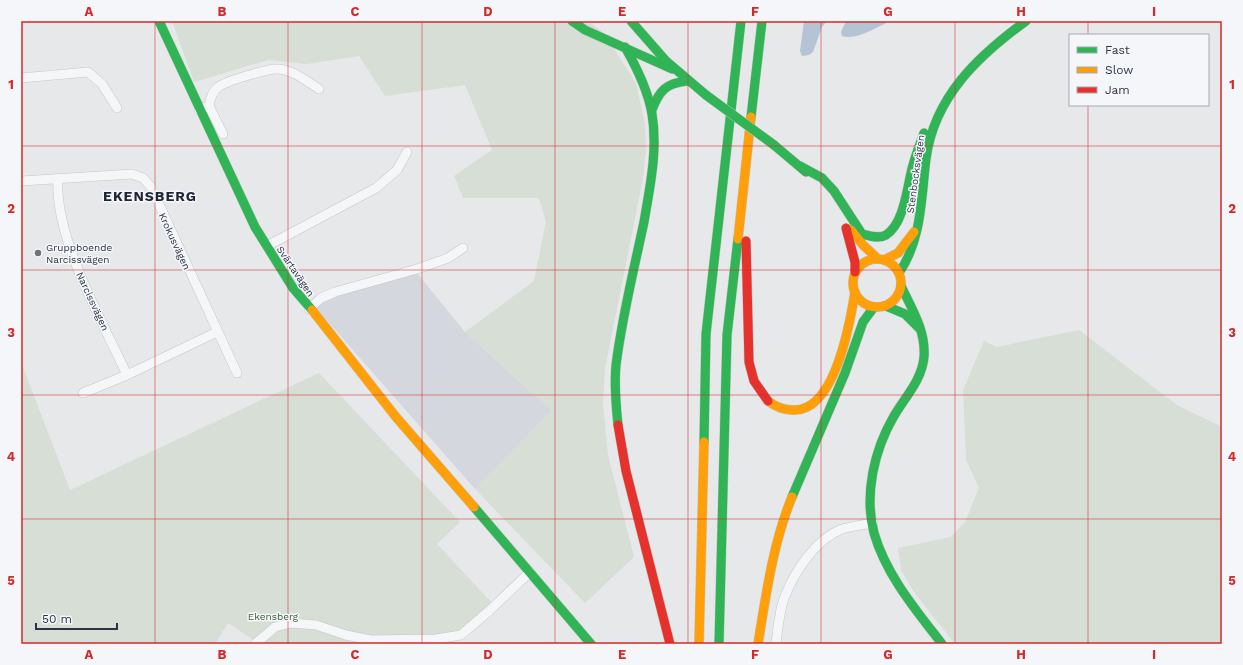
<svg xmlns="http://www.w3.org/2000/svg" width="1243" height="665" viewBox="0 0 1243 665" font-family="'Work Sans',sans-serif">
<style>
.built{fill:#d4d7dd}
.green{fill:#d6ded6}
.water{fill:#b4c4d5}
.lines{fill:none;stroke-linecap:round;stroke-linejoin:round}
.street-casing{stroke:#c4c6c8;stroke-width:10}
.fast-casing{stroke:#c4c6c8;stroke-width:10}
.slow-casing{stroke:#c4c6c8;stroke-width:10}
.jam-casing{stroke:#c4c6c8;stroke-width:10}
.street{stroke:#f5f6f7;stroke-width:9}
.fast{stroke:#30b455;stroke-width:9}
.slow{stroke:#ff9f0a;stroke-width:9}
.jam{stroke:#e5322d;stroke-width:9}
.fast-bridge-casing{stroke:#c4c6c8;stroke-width:10;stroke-linecap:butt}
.fast-bridge{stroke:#30b455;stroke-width:9}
.grid{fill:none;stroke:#d62828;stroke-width:1;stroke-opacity:0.55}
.poi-dot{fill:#6c737f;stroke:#f4f6f9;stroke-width:1.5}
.labels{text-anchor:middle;stroke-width:3;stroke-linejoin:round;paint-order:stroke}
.street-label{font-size:10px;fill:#2b3445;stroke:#f4f6f9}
.poi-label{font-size:10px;fill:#2b3445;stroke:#f4f6f9;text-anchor:start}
.park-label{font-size:10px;fill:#3f6138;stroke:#f4f6f9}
.district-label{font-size:14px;font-weight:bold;letter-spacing:1px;fill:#1d2536;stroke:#f4f6f9}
.neatline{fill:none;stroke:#d62828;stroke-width:1.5}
.grid-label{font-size:13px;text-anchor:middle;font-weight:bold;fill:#d62828}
</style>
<rect width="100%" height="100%" fill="#e6e8ea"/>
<polygon class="built" points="417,273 465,332 552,411 475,489 316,308 335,295"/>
<g class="green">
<polygon points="172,21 588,21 604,33 636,83 645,124 646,152 643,178 605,369 603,404 608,455 634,557 585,603 475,489 552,411 465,332 534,281 546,222 539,198 463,198 454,176 492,150 465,85 385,96 359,56 307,64 268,60 194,82"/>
<polygon points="1079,330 1177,405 1222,427 1222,644 955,644 914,592 901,570 898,548 951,537 965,522 979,488 966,460 963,390 984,341 997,347"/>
<polygon points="21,362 70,490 319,373 460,522 437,544 494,605 461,635 360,638 362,644 260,644 228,623 215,644 21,644"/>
</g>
<g class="water">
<polygon points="804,21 827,21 822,27 813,52 809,55 802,56 800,51"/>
<path d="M846 21H890C877 27 856 41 842 36L841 32Z"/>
</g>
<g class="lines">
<g class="street-casing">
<g id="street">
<polyline points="21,78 88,72 102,84 117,108"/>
<polyline points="209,106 223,134"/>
<path d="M199 110 209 106C210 99 212 92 218 87 226 81 267 69 277 69 292 69 308 82 319 89"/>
<path d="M58 178C54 238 102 320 127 375"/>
<polyline points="21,181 132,174 143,178 151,187 237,373"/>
<polyline points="267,246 376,188 397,170 407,152"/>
<polyline points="309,309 321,298 335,292 417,269 448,258 463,248"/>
<polyline points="83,393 127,375 217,332"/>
<polyline points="255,644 275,627 291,623 316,625 346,635 371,640 436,639 461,635 489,611 530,572"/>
<path d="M776 644C778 628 779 611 785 596 795 571 816 539 842 529 852 526 863 525 873 523"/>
</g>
</g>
<g class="fast-casing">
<g id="fast">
<polyline points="159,21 255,227 293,288 312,310"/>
<polyline points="572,21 585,30 672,69"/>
<polyline points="631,21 666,61 706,95"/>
<path d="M652 110C659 91 666 83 687 81"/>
<polyline points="751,117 762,21"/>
<polyline points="774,145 806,172"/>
<path d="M800 166 822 178 834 191 862 234C869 236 879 239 886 235 905 223 907 185 913 165 916 154 920 144 924 133"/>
<path d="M899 273C922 239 921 199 926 159 934 97 978 56 1026 21"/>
<path d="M901 286C912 309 926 331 924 357 922 380 905 397 894 416 874 450 864 495 874 533 886 575 916 610 942 644"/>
<polyline points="886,306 905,314 920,329"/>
<path d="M618 425C616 406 614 385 616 365 622 317 634 269 644 222 650 186 658 150 652 114 648 90 637 68 625 47"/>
<polyline points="704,442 706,334 741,21"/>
<polyline points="792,497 845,373 863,322 874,307"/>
<polyline points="474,507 591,644"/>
<polyline points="719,644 727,335 738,239"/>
</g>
</g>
<g class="slow-casing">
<g id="slow">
<polyline points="851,230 863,245 878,259"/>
<polyline points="738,239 751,117"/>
<circle cx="877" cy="283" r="24"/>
<polyline points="884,260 898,253 914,232"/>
<polyline points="312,310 396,417 474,507"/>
<path d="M768 401C776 407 783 410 793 410 835 412 850 323 855 292"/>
<polyline points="699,644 704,442"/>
<path d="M758 644C766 595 773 543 792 497"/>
</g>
</g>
<g class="jam-casing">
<g id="jam">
<polyline points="846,228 855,262 855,272"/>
<polyline points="746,241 749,362 754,381 768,401"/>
<polyline points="618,425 626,471 670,644"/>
</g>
</g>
<use href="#street" class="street"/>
<use href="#fast" class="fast"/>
<use href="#slow" class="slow"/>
<use href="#jam" class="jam"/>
<g class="fast-bridge-casing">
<polyline id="fast-bridge" points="706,95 774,145"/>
</g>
<use href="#fast-bridge" class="fast-bridge"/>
</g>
<path class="grid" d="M155 21V644M288 21V644M422 21V644M555 21V644M688 21V644M821 21V644M955 21V644M1088 21V35M1088 105V644M21 146H1222M21 270H1222M21 395H1222M21 519H1222"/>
<circle class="poi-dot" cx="38" cy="253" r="4"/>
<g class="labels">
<g class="street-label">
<text transform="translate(915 174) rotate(-82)" y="4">Stenbocksvägen</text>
<text transform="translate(175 241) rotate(65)" y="4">Krokusvägen</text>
<text transform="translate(296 271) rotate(56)" y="4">Svärtavägen</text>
<text transform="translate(93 301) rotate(65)" y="4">Narcissvägen</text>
</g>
<g class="poi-label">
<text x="46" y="251">Gruppboende<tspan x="46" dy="12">Narcissvägen</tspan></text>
</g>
<g class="park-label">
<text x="273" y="620">Ekensberg</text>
</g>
<g class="district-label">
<text x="150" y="201">EKENSBERG</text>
</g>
</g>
<rect width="1243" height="665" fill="none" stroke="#f4f6f9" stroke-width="44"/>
<rect x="1069" y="34" width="140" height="72" fill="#f4f6f9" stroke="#a4a8b1"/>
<rect x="1077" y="47" width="20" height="6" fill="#30b455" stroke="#a4a8b1"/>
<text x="1105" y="54" font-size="12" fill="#2b3445">Fast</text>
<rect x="1077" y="67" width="20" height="6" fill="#ff9f0a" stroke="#a4a8b1"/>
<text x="1105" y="74" font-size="12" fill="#2b3445">Slow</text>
<rect x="1077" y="87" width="20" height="6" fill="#e5322d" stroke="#a4a8b1"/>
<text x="1105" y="94" font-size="12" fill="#2b3445">Jam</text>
<path d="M36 623v6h81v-6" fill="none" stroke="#2b3445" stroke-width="2"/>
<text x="42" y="623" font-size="12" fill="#2b3445" stroke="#f4f6f9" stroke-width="3" paint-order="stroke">50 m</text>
<rect x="22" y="22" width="1199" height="621" class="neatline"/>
<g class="grid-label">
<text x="89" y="16">A</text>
<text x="222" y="16">B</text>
<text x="355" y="16">C</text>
<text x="488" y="16">D</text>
<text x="622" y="16">E</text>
<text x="755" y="16">F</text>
<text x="888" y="16">G</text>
<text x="1021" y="16">H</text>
<text x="1154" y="16">I</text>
<text x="11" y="89">1</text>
<text x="1232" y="89">1</text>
<text x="11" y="213">2</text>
<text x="1232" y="213">2</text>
<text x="11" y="337">3</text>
<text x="1232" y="337">3</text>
<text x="11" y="461">4</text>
<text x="1232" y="461">4</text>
<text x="11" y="585">5</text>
<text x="1232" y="585">5</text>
<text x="89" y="659">A</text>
<text x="222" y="659">B</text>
<text x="355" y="659">C</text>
<text x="488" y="659">D</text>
<text x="622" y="659">E</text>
<text x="755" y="659">F</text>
<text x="888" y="659">G</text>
<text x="1021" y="659">H</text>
<text x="1154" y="659">I</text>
</g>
</svg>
